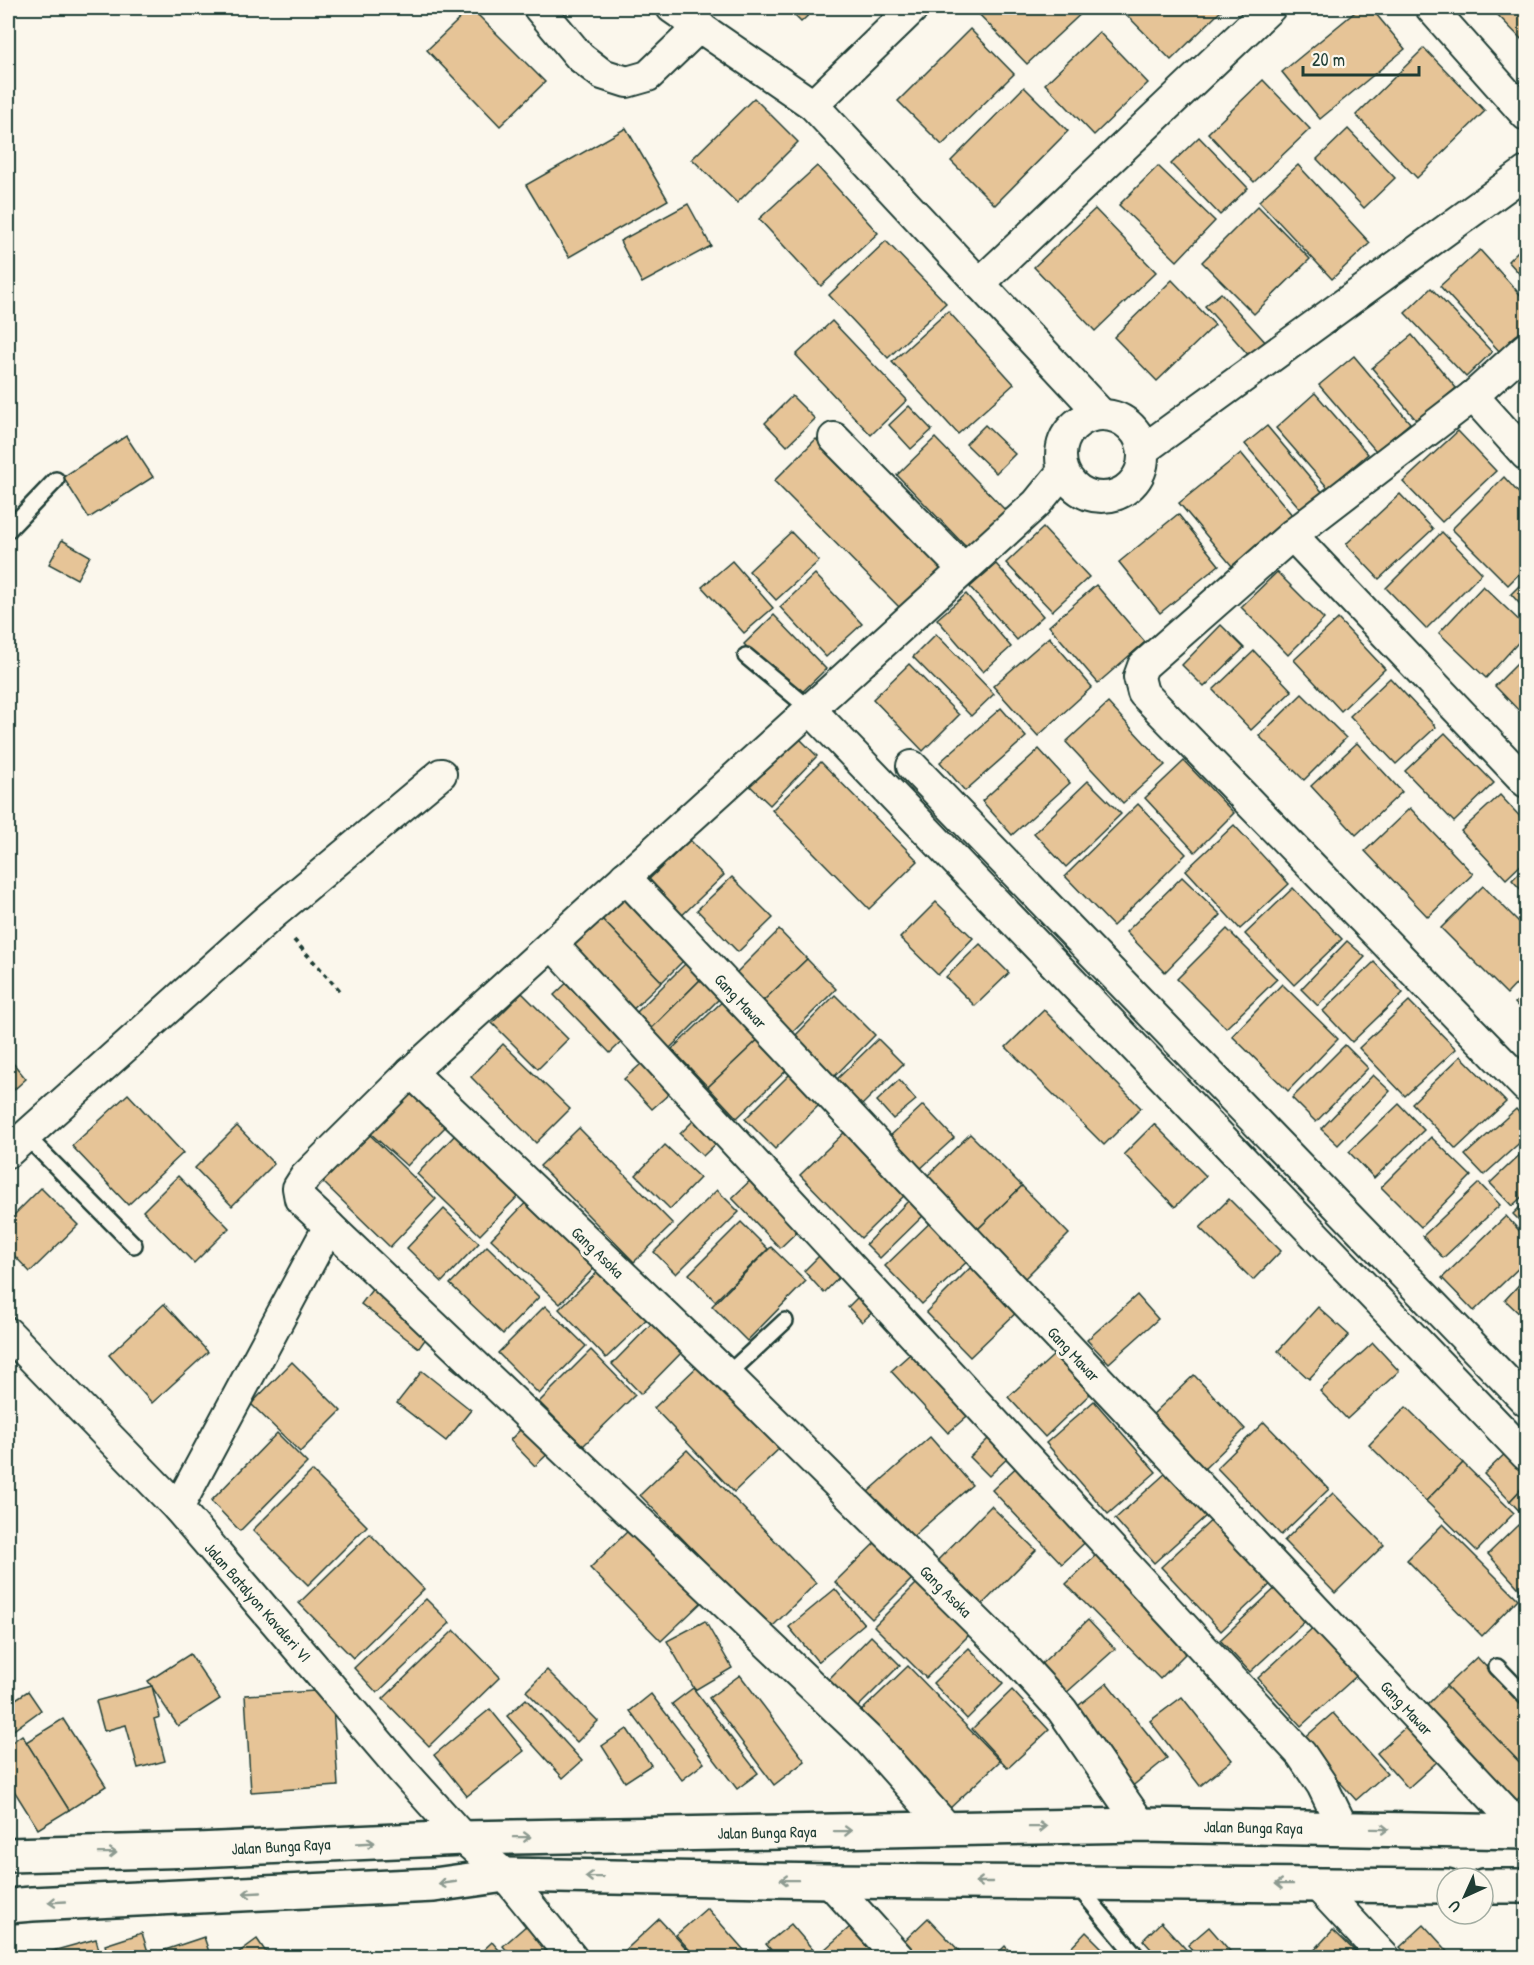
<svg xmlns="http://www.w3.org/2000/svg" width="1534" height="1965" viewBox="0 0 1534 1965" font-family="'Patrick Hand',sans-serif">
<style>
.building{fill:#e6c497;stroke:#1f3d34;stroke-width:1.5}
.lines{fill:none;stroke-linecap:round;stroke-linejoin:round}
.lane-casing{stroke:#1f3d34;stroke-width:20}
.street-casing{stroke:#1f3d34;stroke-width:34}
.primary-casing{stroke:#1f3d34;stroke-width:38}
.path{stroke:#1f3d34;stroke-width:4;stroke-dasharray:4.5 4.5;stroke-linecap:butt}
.lane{stroke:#fbf7ec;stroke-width:15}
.street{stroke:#fbf7ec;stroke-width:30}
.primary{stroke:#fbf7ec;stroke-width:33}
.oneway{stroke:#8d9a90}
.labels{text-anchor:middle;stroke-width:6;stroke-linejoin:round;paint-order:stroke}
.street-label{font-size:16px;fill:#1f3d34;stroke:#fbf7ec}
</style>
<rect width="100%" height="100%" fill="#fbf7ec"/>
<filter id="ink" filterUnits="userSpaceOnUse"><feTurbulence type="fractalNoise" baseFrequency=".0167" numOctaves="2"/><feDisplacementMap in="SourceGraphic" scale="12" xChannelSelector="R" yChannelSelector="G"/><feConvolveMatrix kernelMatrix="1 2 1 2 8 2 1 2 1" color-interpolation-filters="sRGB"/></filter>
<g filter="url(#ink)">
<g class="building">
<polygon points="471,8 545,82 500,126 427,50"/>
<polygon points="787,8 816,8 801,22"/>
<polygon points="977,8 1087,8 1027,64 975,10"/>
<polygon points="1120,8 1224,8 1171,60"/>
<polygon points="1360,8 1371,8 1405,49 1320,119 1282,72"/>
<polygon points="1491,8 1526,8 1526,44"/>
<polygon points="970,29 1014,74 942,145 898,101"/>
<polygon points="1099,32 1148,83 1094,135 1045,84"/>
<polygon points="1424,48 1485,111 1417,178 1356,115"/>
<polygon points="1263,80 1310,129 1254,182 1208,133"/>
<polygon points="1024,87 1068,131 995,205 951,161"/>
<polygon points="754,98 798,142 737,203 692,159"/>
<polygon points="626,128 668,200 569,257 526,185"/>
<polygon points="1348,129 1395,178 1364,208 1317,159"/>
<polygon points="1199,137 1248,188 1220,215 1171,164"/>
<polygon points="1298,165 1370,243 1332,279 1259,201"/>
<polygon points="817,166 878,233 821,286 759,219"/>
<polygon points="1158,166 1215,221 1177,261 1119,205"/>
<polygon points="688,204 711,246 642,283 620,241"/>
<polygon points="1258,206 1310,259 1254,314 1202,262"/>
<polygon points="1095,209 1156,272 1095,331 1034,267"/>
<polygon points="886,241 946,303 888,358 829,295"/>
<polygon points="1526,243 1526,281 1508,261"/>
<polygon points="1480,250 1526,301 1526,328 1500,352 1440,286"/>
<polygon points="1172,280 1215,325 1157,381 1114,337"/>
<polygon points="1431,288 1492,352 1466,377 1405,313"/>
<polygon points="1221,293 1268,345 1252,359 1205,306"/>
<polygon points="948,311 1014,384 958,434 892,362"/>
<polygon points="832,321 907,400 871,435 796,355"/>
<polygon points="1412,335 1456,388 1417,421 1372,368"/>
<polygon points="1354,356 1410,423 1376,451 1319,385"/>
<polygon points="1315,393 1368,454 1328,488 1276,428"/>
<polygon points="792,396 815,419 787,446 765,423"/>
<polygon points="1526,405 1526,417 1521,411"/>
<polygon points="909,406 932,430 911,449 889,425"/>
<polygon points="985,425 1015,454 996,473 966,444"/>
<polygon points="1267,426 1324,494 1303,512 1245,444"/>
<polygon points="1458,431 1496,471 1442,522 1403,482"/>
<polygon points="126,436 153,477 89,518 63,477"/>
<polygon points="935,438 1007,512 968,549 897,475"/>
<polygon points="816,439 947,572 905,613 774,481"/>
<polygon points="1241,453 1293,516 1232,566 1179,503"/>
<polygon points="1504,477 1526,501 1526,567 1508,585 1452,529"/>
<polygon points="1400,494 1433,529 1379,579 1346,544"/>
<polygon points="1178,514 1219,565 1160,613 1119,562"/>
<polygon points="1043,528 1089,577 1052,611 1006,563"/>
<polygon points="791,532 819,561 776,600 749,571"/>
<polygon points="1442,532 1482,573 1426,629 1386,588"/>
<polygon points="62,540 90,556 77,579 49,564"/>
<polygon points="732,561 773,608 744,633 702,587"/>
<polygon points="996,564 1043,616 1017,640 970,587"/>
<polygon points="1277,572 1324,619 1288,655 1241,607"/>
<polygon points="815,574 862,624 826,657 780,607"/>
<polygon points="1526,579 1526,611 1511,594"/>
<polygon points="1096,585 1145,642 1098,683 1049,626"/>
<polygon points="1483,586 1526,627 1526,634 1486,678 1439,633"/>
<polygon points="966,594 1011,647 983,672 937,619"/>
<polygon points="774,615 826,669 796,698 744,644"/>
<polygon points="1338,619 1385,669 1341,711 1294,660"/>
<polygon points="1221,625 1244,648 1204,687 1182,665"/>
<polygon points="936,634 994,694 971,716 913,657"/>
<polygon points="1049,637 1092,687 1038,736 993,686"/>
<polygon points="1254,651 1292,691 1251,730 1213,690"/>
<polygon points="1526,655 1526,718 1495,686"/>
<polygon points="909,664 959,715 923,751 873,699"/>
<polygon points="1390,678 1436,727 1396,764 1350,716"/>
<polygon points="1302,694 1346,738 1304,780 1259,736"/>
<polygon points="1108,703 1165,765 1123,803 1066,742"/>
<polygon points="1001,708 1026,737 965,791 940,762"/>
<polygon points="794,733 817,756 770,805 747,783"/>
<polygon points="1445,733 1494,783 1454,822 1405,771"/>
<polygon points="1357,743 1402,792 1356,835 1311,786"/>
<polygon points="1039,749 1070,783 1012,835 982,801"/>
<polygon points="1184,761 1234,813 1195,852 1145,798"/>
<polygon points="821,762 918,861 869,909 772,810"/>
<polygon points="1088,781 1121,814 1066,867 1034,833"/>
<polygon points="1500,795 1526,823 1526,860 1506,879 1461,831"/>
<polygon points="1138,804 1186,854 1113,926 1065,876"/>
<polygon points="1410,808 1473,874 1428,917 1365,851"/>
<polygon points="1234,825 1289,884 1240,929 1186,870"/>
<polygon points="690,840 724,875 673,924 640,888"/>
<polygon points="1526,866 1526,895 1512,880"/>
<polygon points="732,877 773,918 738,952 697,910"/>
<polygon points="1182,877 1221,915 1165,972 1126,932"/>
<polygon points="1483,886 1526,929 1526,974 1507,994 1441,928"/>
<polygon points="1293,888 1342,939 1294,985 1245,934"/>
<polygon points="624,891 687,957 662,982 598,915"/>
<polygon points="936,902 973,938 938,975 900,938"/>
<polygon points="598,915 662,982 627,1015 563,948"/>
<polygon points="1227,929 1277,979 1226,1028 1177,979"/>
<polygon points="779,930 807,959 760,1004 733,976"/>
<polygon points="1347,941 1365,957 1318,1006 1301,989"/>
<polygon points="980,944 1009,973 975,1006 946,977"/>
<polygon points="807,959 836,989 790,1035 760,1004"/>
<polygon points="687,962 702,978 650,1030 635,1014"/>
<polygon points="1374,962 1403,993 1352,1042 1323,1011"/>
<polygon points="575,975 631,1033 610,1053 554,995"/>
<polygon points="702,978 721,997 669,1049 650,1030"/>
<polygon points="1282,984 1338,1039 1288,1091 1232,1036"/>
<polygon points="1526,992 1526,1015 1515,1003"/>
<polygon points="522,993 568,1039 538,1069 492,1023"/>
<polygon points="835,995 875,1035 833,1078 793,1038"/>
<polygon points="727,997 763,1035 708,1087 672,1049"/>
<polygon points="1409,1001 1456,1049 1405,1096 1359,1048"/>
<polygon points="1044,1010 1141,1108 1104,1145 1006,1047"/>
<polygon points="763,1035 791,1066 737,1118 708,1087"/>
<polygon points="878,1039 903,1064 859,1108 834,1082"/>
<polygon points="503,1044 570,1109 536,1143 471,1077"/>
<polygon points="1345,1045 1368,1068 1316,1122 1292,1098"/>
<polygon points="1461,1056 1506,1102 1456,1149 1412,1103"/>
<polygon points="8,1057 26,1079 8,1095"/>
<polygon points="649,1057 677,1087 652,1109 624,1079"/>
<polygon points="792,1072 822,1102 775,1149 745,1119"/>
<polygon points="1373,1075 1390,1091 1338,1145 1321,1129"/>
<polygon points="899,1080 916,1100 893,1119 877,1101"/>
<polygon points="415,1086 451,1121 407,1166 370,1133"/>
<polygon points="128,1094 183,1153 128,1205 72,1146"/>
<polygon points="1399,1104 1424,1130 1374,1178 1349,1152"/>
<polygon points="923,1105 954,1138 919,1170 888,1138"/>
<polygon points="1516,1109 1526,1121 1526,1137 1484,1175 1465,1155"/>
<polygon points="700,1114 723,1137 703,1156 680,1134"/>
<polygon points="1154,1124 1206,1176 1175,1207 1124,1154"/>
<polygon points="237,1126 274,1164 232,1206 195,1168"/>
<polygon points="850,1127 910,1190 861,1238 800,1175"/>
<polygon points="579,1128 673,1224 634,1262 540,1166"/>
<polygon points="460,1130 523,1191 480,1235 417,1174"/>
<polygon points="369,1134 436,1199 390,1247 323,1182"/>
<polygon points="970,1134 1022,1186 975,1232 923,1180"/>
<polygon points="1431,1137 1471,1176 1421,1227 1381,1187"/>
<polygon points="665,1145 700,1178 670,1209 636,1175"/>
<polygon points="1526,1149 1526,1193 1512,1206 1490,1183"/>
<polygon points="757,1174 804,1225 780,1248 732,1198"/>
<polygon points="178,1176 229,1228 194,1263 143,1211"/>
<polygon points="1479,1183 1500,1205 1443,1258 1423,1236"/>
<polygon points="1022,1186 1069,1234 1023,1280 975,1232"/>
<polygon points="41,1188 78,1225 30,1272 8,1249 8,1221"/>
<polygon points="717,1190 739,1212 676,1274 654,1252"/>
<polygon points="534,1194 603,1259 560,1304 491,1239"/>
<polygon points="911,1198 925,1214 880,1258 866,1244"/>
<polygon points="1229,1199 1281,1251 1253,1280 1200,1228"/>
<polygon points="1526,1201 1526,1227 1513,1214"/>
<polygon points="444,1209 479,1243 442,1282 407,1248"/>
<polygon points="1506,1216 1526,1238 1526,1261 1474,1311 1442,1278"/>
<polygon points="936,1217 973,1256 922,1304 885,1266"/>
<polygon points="741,1222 768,1249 715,1301 689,1274"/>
<polygon points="487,1246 539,1297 503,1334 450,1284"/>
<polygon points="771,1247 806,1281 747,1341 712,1306"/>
<polygon points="824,1251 844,1272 824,1293 804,1271"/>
<polygon points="976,1262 1021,1308 970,1357 926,1312"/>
<polygon points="605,1265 652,1314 606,1358 559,1309"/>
<polygon points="1526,1277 1526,1320 1505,1300"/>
<polygon points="374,1287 432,1330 419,1348 361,1304"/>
<polygon points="865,1290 880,1305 862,1322 848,1307"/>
<polygon points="1137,1295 1158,1319 1109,1363 1087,1340"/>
<polygon points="164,1304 208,1352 152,1403 109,1355"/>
<polygon points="545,1306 586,1346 539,1394 498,1353"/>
<polygon points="1318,1307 1349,1335 1309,1379 1278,1351"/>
<polygon points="655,1320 685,1349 641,1394 612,1364"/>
<polygon points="1373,1343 1399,1371 1347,1419 1320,1391"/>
<polygon points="918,1347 975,1409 948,1433 891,1371"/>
<polygon points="591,1350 635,1395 583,1446 539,1402"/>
<polygon points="1054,1355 1090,1394 1045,1437 1008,1397"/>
<polygon points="458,1358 478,1374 471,1383 451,1367"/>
<polygon points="292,1362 341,1411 300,1452 251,1404"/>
<polygon points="702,1362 782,1446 734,1492 654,1408"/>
<polygon points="422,1371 471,1410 446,1441 397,1403"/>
<polygon points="1194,1375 1245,1429 1202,1471 1150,1417"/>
<polygon points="1094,1401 1156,1472 1108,1514 1046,1443"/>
<polygon points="1406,1407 1463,1463 1426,1501 1369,1445"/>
<polygon points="529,1421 554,1448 535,1466 510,1440"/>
<polygon points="1264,1422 1329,1489 1281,1535 1217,1468"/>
<polygon points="277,1433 307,1463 240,1531 211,1501"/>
<polygon points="994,1433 1013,1453 989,1476 970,1457"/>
<polygon points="930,1437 972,1485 910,1539 868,1492"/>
<polygon points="1511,1448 1526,1463 1526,1484 1510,1501 1484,1474"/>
<polygon points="687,1450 816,1583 770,1629 640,1495"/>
<polygon points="1026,1458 1096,1532 1062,1564 992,1490"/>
<polygon points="1463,1463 1514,1513 1477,1551 1426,1501"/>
<polygon points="312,1471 367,1526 308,1585 253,1530"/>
<polygon points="1167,1472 1206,1516 1154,1563 1115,1519"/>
<polygon points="1526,1484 1526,1518 1510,1501"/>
<polygon points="1333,1493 1384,1545 1335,1593 1284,1541"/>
<polygon points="991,1506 1036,1550 973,1614 928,1570"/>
<polygon points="1216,1516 1276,1579 1221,1631 1161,1567"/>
<polygon points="1443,1524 1518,1599 1482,1636 1407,1560"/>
<polygon points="1518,1525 1526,1534 1526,1596 1488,1554"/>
<polygon points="632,1527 704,1600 661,1641 590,1568"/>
<polygon points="885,1533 922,1569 872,1619 835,1582"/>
<polygon points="370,1534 424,1589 353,1658 299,1603"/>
<polygon points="1100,1551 1194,1645 1160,1679 1066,1584"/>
<polygon points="920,1580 972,1632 926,1678 874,1626"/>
<polygon points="1282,1582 1312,1615 1250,1672 1220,1640"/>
<polygon points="835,1589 864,1624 818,1662 789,1627"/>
<polygon points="426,1599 450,1623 377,1693 354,1668"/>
<polygon points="1088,1620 1115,1649 1065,1694 1039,1666"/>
<polygon points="705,1621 732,1668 695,1690 667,1641"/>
<polygon points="1318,1623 1362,1671 1301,1726 1258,1678"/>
<polygon points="454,1630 500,1677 429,1746 383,1699"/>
<polygon points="871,1636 900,1665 854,1711 826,1682"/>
<polygon points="969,1648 1003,1683 967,1719 933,1683"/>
<polygon points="190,1654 220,1699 178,1726 148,1681"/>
<polygon points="1477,1657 1526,1709 1526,1769 1446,1686"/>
<polygon points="908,1666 1000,1761 948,1810 856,1716"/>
<polygon points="547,1670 598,1721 577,1742 526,1691"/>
<polygon points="740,1675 805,1761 774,1785 709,1698"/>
<polygon points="1107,1683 1167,1758 1130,1788 1069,1713"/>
<polygon points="152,1686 160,1717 154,1719 165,1761 138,1768 126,1725 104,1731 96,1701"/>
<polygon points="1446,1686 1526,1769 1526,1791 1514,1803 1424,1708"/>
<polygon points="693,1688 758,1773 737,1789 672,1704"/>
<polygon points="332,1690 338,1786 251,1792 245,1695"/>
<polygon points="1012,1690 1049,1730 1008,1768 972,1729"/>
<polygon points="28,1691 41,1710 8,1734 8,1704"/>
<polygon points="651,1694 704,1763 682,1780 630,1711"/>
<polygon points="1182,1697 1232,1760 1200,1786 1150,1721"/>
<polygon points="526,1699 582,1761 563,1778 507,1716"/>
<polygon points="490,1709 524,1751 467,1796 434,1755"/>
<polygon points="1333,1713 1387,1773 1356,1800 1302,1740"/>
<polygon points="63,1719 106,1786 69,1810 26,1742"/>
<polygon points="1408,1725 1438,1761 1408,1788 1377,1753"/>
<polygon points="627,1729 651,1765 625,1782 602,1746"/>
<polygon points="22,1735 69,1810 38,1829 8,1781 8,1745"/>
<polygon points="707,1908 751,1958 697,1958 676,1935"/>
<polygon points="928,1918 966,1958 920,1958 904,1941"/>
<polygon points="659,1919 687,1949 678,1958 617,1958"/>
<polygon points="858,1920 891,1958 832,1958 825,1949"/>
<polygon points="1161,1922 1194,1958 1159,1958 1143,1940"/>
<polygon points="528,1924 558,1958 513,1958 503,1946"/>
<polygon points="791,1924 814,1951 806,1958 778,1958 766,1944"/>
<polygon points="1424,1925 1454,1958 1410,1958 1400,1947"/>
<polygon points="1209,1927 1236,1958 1199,1958 1188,1945"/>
<polygon points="1333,1930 1362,1958 1307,1958"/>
<polygon points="1086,1932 1112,1958 1074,1958 1068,1951"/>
<polygon points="142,1933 150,1958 109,1958 105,1945"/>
<polygon points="204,1937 211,1958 151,1958 150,1955"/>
<polygon points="96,1939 101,1958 58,1958 56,1950"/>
<polygon points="257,1939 270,1958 231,1958"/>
<polygon points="492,1942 506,1958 475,1958"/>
<polygon points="1005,1946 1015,1958 993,1958"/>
<polygon points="687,1949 694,1958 678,1958"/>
<polygon points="56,1950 58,1958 38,1958 38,1955"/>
</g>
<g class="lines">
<g class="lane-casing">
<g id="lane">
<polyline points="8,530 56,480"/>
<polyline points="746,656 810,709"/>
<polyline points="25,1135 134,1245"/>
<polyline points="727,1375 785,1321"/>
<polyline points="1497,1667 1526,1697"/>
<polyline points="1076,1884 1138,1958"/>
</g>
</g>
<g class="street-casing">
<g id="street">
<polyline points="539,8 580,57 602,74 627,82 648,76 700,26"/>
<polyline points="672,8 813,105 1101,414"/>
<polyline points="1431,8 1526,115"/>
<polyline points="813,105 913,8"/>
<polyline points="979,284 1270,8"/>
<polyline points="1526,348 1473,396 1292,535 1143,666 1139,677 1143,693 1526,1087"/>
<polyline points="1473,396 1526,455"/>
<circle cx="1102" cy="456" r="41"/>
<polyline points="834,438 963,569"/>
<polyline points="1143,450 1526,172"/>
<polyline points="1292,535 1526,782"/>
<polyline points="810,709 1526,1455"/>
<polyline points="912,766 1526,1401"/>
<polyline points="625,877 1524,1831"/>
<polyline points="552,944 1301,1754 1322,1785 1343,1828"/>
<polyline points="411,1072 727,1375 1020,1664 1062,1710 1141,1825"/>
<polyline points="8,1152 272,915 441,774"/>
<polyline points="329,1226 869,1740 948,1829"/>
<polyline points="8,1333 178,1508 401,1769 463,1838 505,1875 572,1958"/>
<polyline points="178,1508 329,1226 300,1199 298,1188 305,1177 411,1072 1037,503 1063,471"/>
<polyline points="829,1881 899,1958"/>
<polyline points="1317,1885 1385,1958"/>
</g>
</g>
<g class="primary-casing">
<g id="primary">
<polyline points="8,1855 197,1850 463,1838 1141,1825 1526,1832"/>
<polyline points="1483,1886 1526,1886"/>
<polyline points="8,1906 32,1904 434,1885 505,1875 829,1881 1447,1886"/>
</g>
</g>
<polyline class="path" points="294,940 342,993"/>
<use href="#lane" class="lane"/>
<use href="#street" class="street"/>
<use href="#primary" class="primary"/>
</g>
<defs><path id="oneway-shaft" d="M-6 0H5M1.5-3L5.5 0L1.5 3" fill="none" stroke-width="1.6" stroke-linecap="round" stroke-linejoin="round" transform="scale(1.5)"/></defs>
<g class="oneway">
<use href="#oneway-shaft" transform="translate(1038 1827) rotate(-1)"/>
<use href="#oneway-shaft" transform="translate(1380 1829) rotate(1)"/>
<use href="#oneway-shaft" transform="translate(843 1831) rotate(-1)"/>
<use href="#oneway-shaft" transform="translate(522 1837) rotate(-1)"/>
<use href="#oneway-shaft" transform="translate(366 1843) rotate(-3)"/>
<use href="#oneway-shaft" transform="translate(108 1853) rotate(-1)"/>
<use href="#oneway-shaft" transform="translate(594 1877) rotate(-179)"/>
<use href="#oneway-shaft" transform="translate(789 1880) rotate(-179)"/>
<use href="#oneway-shaft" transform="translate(984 1882) rotate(-180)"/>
<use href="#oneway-shaft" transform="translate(447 1883) rotate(172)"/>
<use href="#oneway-shaft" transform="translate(1284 1884) rotate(-179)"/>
<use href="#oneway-shaft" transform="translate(252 1893) rotate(177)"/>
<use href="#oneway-shaft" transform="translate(57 1902) rotate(177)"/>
</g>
</g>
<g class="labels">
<g class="street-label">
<text transform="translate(741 1001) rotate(47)" y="6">Gang Mawar</text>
<text transform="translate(598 1252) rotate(44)" y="6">Gang Asoka</text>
<text transform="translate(1074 1354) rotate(47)" y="6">Gang Mawar</text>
<text transform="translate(946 1591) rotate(45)" y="6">Gang Asoka</text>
<text transform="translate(258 1602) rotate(49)" y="6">Jalan Batalyon Kavaleri VI</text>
<text transform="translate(1407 1708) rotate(47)" y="6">Gang Mawar</text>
<text transform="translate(1253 1827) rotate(1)" y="6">Jalan Bunga Raya</text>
<text transform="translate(767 1832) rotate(-1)" y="6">Jalan Bunga Raya</text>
<text transform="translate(281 1846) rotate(-3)" y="6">Jalan Bunga Raya</text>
</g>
</g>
<rect width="1534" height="1965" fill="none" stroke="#fbf7ec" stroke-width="30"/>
<rect x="15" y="15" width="1504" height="1935" fill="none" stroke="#1f3d34" stroke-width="2" filter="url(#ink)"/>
<g transform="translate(1465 1896) rotate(225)"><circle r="28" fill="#fbf7ec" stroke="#a3ada2" stroke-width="1.5"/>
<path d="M0-4.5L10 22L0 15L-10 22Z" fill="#1f3d34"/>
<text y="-9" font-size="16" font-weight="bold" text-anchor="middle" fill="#1f3d34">U</text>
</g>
<path d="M1303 66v9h116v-9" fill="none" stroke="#1f3d34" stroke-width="3"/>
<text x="1312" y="66" font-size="18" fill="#1f3d34" stroke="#fbf7ec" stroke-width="4.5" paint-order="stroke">20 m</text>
</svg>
